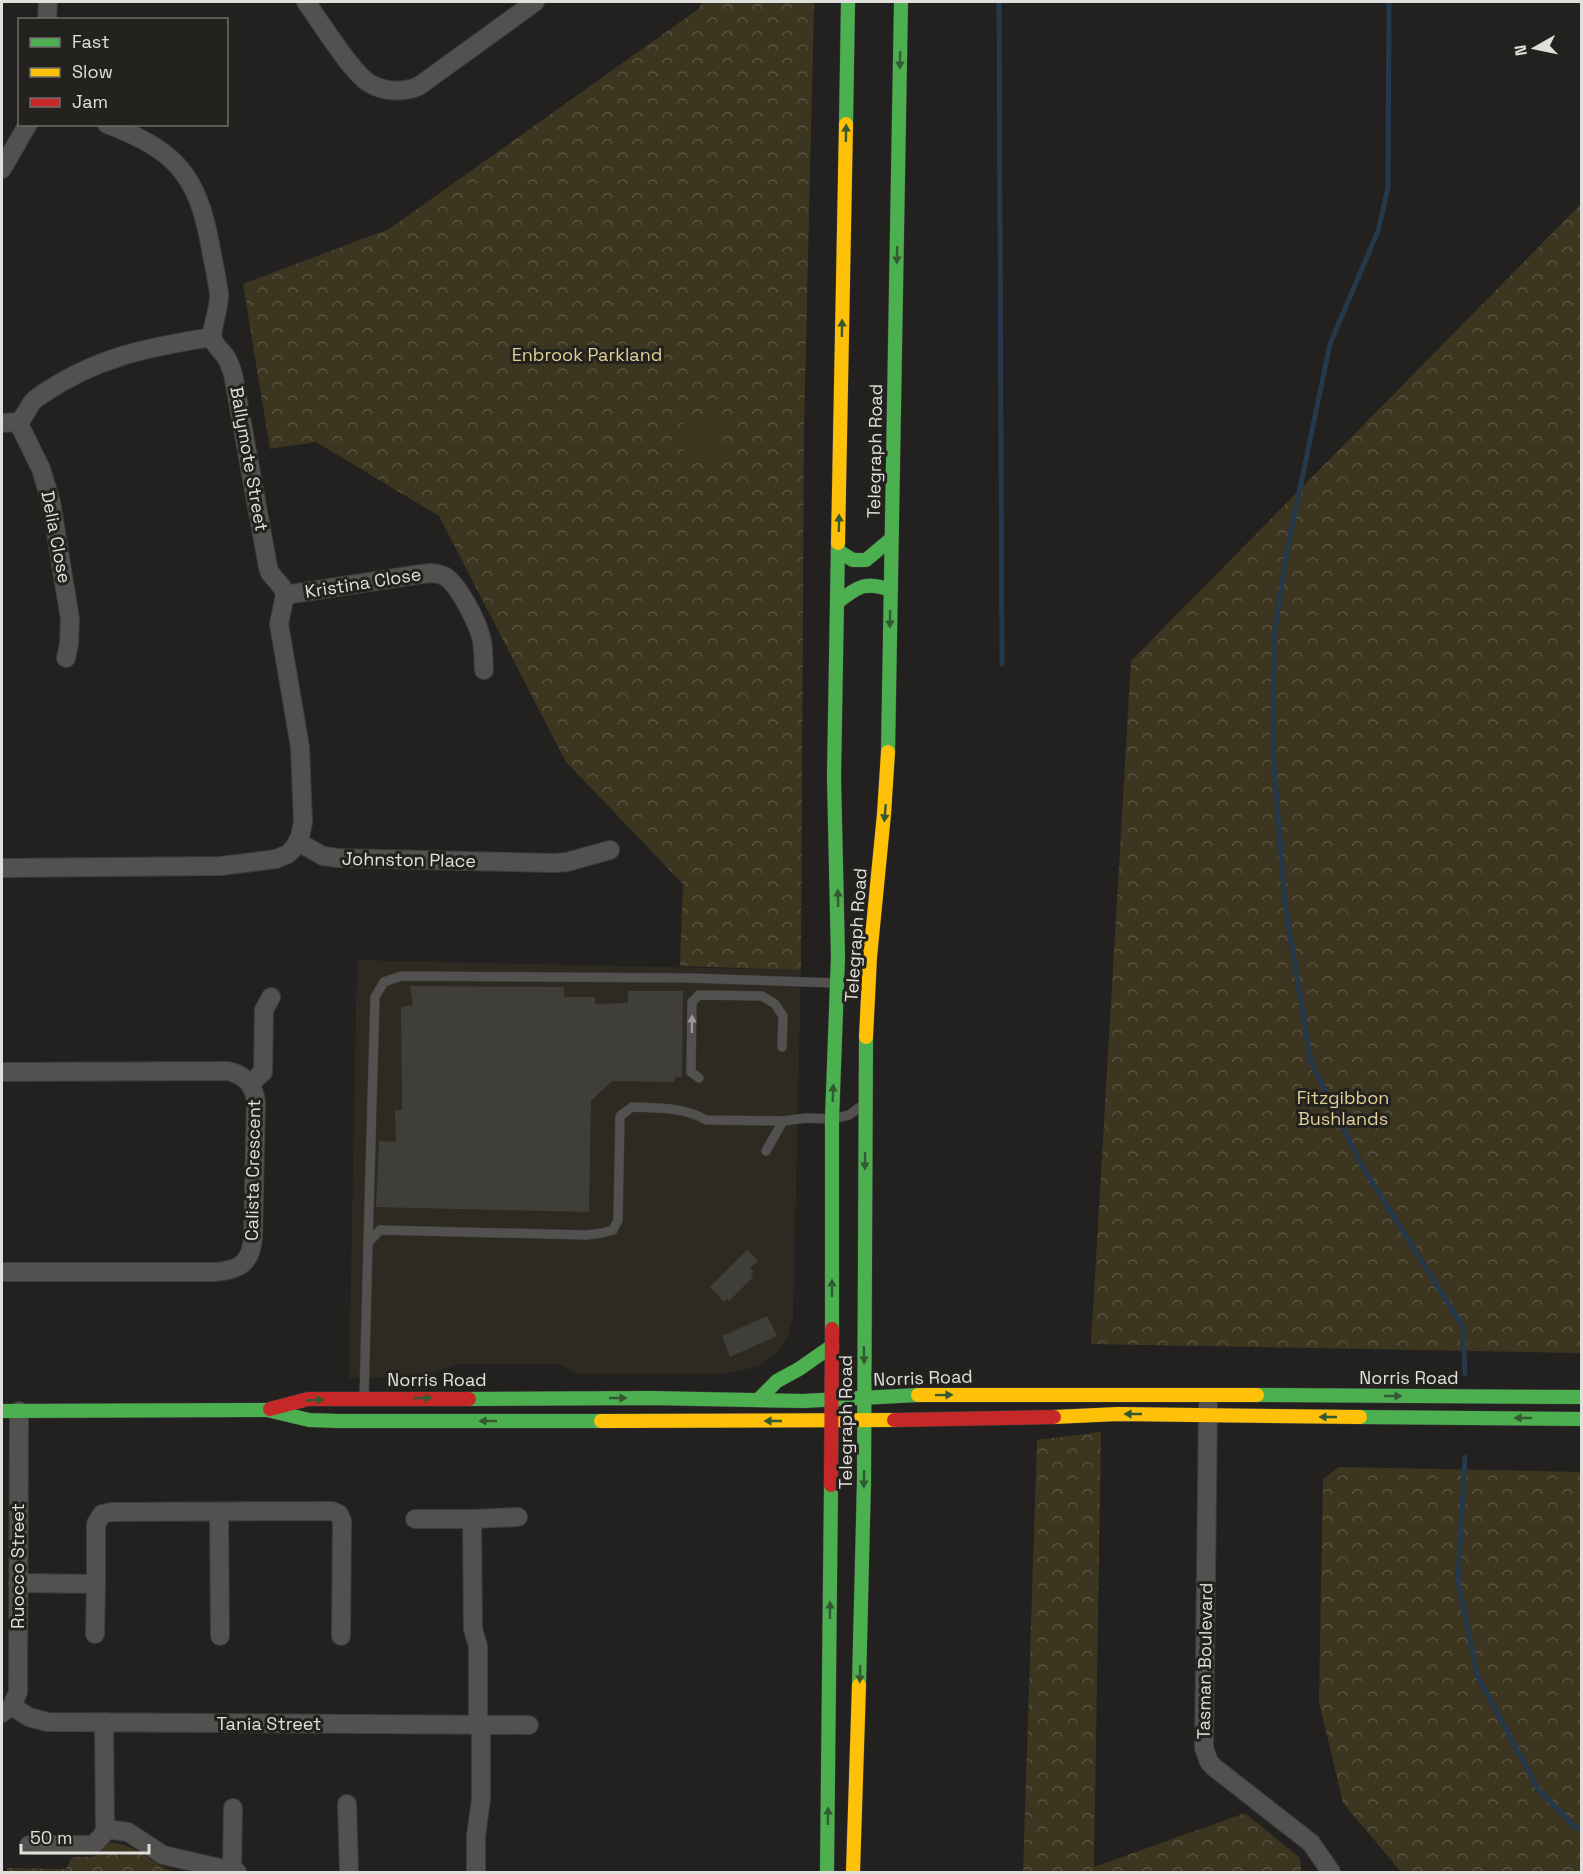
<svg xmlns="http://www.w3.org/2000/svg" width="1583" height="1874" viewBox="0 0 1583 1874" font-family="'Space Grotesk',sans-serif">
<style>
.built{fill:#2d2a22}
.forest{fill:url(#forest-crowns)}
.pitch{fill:#3c351f}
.lines{fill:none;stroke-linecap:round;stroke-linejoin:round}
.stream{stroke:#24394c;stroke-width:5}
.building{fill:#403e38}
.lane-casing{stroke:#3e3d3b;stroke-width:10}
.street-casing{stroke:#3e3d3b;stroke-width:20}
.fast-casing{stroke:#3e3d3b;stroke-width:15}
.slow-casing{stroke:#3e3d3b;stroke-width:15}
.jam-casing{stroke:#3e3d3b;stroke-width:15}
.lane{stroke:#52514f;stroke-width:9}
.street{stroke:#52514f;stroke-width:18}
.fast{stroke:#4caf50;stroke-width:14}
.slow{stroke:#ffc107;stroke-width:14}
.jam{stroke:#c62828;stroke-width:14}
.oneway{fill:#335a32}
.oneway2{fill:#999896}
.labels{text-anchor:middle;stroke-width:6;stroke-linejoin:round;paint-order:stroke}
.park-label{font-size:18px;fill:#e2d095;stroke:#23221e}
.street-label{font-size:18px;fill:#e0dfdc;stroke:#23221e}
</style>
<defs>
<pattern id="forest-crowns" width="20" height="18" patternUnits="userSpaceOnUse" patternTransform="scale(1.5)"><rect width="20" height="18" fill="#3c351f"/><path d="M2 6a3 3 0 1 1 6 0M12 15a3 3 0 1 1 6 0" fill="none" stroke="#58523f"/></pattern>
</defs>
<rect width="100%" height="100%" fill="#22211f"/>
<polygon class="built" points="357,960 801,970 793,1318 788,1335 780,1350 760,1365 740,1371 722,1374 578,1374 559,1364 458,1364 420,1377 349,1378"/>
<g class="forest">
<polygon points="703,2 814,2 804,430 801,970 680,966 683,884 566,762 439,516 316,442 270,449 243,284 389,229 697,10"/>
<polygon points="1581,204 1581,1353 1091,1344 1131,661"/>
<polygon points="1101,1432 1094,1867 1245,1813 1300,1858 1301,1872 1023,1872 1037,1440"/>
<polygon points="1339,1467 1581,1472 1581,1872 1401,1872 1343,1803 1319,1702 1323,1479"/>
<path d="M110 1843C137 1843 152 1866 176 1872H7V1868L66 1869 72 1857H92Z"/>
</g>
<polygon class="pitch" points="720,420 720,459 684,460 683,421"/>
<g class="lines">
<g class="stream">
<polyline points="999,2 1002,664"/>
<polyline points="1389,2 1388,187 1378,231 1330,344 1288,546 1274,635 1273,753 1285,904 1311,1062 1362,1166 1463,1327 1465,1374"/>
<polyline points="1465,1457 1458,1581 1477,1675 1538,1789 1575,1827 1582,1830"/>
</g>
</g>
<g class="building">
<polygon points="410,986 564,987 564,997 595,997 595,1004 628,1003 628,991 683,991 682,1077 676,1077 674,1082 612,1081 591,1101 589,1212 376,1207 379,1141 396,1142 395,1110 402,1110 401,1007 413,1005"/>
<polygon points="747,1250 758,1261 750,1268 754,1272 751,1275 753,1277 729,1301 727,1299 724,1302 710,1287"/>
<polygon points="767,1316 777,1336 730,1357 722,1336"/>
</g>
<g class="lines">
<g class="lane-casing">
<g id="lane">
<polyline points="699,1078 691,1072 692,1002 699,995 762,996 775,1004 783,1016 782,1047"/>
<polyline points="766,1151 783,1121"/>
<polyline points="368,1243 375,997 384,982 401,976 689,978 835,983"/>
<path d="M364 1399 368 1243 380 1230 587 1235 602 1233 613 1230 618 1220 620 1116 632 1107C656 1108 684 1107 706 1120L783 1121 806 1118 832 1119 849 1115 860 1107"/>
</g>
</g>
<g class="street-casing">
<g id="street">
<path d="M306 2C320 21 351 72 369 83 384 92 403 93 419 86L535 2"/>
<polyline points="47,20 48,2"/>
<polyline points="2,169 28,124"/>
<polyline points="18,422 41,469 51,502 70,619 69,644 66,658"/>
<path d="M2 423 18 422C27 416 28 403 38 397 96 357 144 348 212 337"/>
<path d="M285 595 421 574C429 573 437 572 444 576 458 583 477 622 481 637 484 647 483 659 484 670"/>
<polyline points="298,842 323,856 338,858 554,863 567,862 610,850"/>
<path d="M2 868 221 866 276 859 288 854 294 848 300 837 303 822 300 747 279 624 285 595 282 587 270 573 268 567 233 374C231 368 229 362 226 357 222 351 215 346 213 339 210 329 220 309 219 294 217 277 213 261 210 244 197 173 174 150 107 124"/>
<path d="M2 1072 228 1071C245 1075 254 1085 256 1102L253 1237C251 1263 240 1270 215 1272H2"/>
<polyline points="250,1084 263,1072 264,1010 271,997"/>
<polyline points="1208,1405 1204,1748 1209,1762 1215,1768 1311,1843 1331,1872"/>
<polyline points="219,1512 220,1636"/>
<polyline points="415,1519 472,1519 473,1629 478,1646 478,1725"/>
<polyline points="472,1519 518,1517"/>
<polyline points="18,1583 96,1584 96,1524 102,1514 111,1512 332,1511 339,1514 342,1521 341,1636"/>
<polyline points="95,1634 96,1584"/>
<polyline points="12,1706 29,1717 47,1722 529,1725"/>
<polyline points="2,1713 12,1706 18,1692 19,1411"/>
<polyline points="347,1804 349,1872"/>
<polyline points="105,1829 128,1832 163,1855 237,1872"/>
<polyline points="29,1845 93,1845 102,1836 105,1829 104,1722"/>
<polyline points="232,1870 233,1808"/>
<polyline points="476,1872 476,1836 481,1799 481,1725"/>
</g>
</g>
<g class="fast-casing">
<g id="fast">
<polyline points="846,124 848,2"/>
<polyline points="838,551 853,560 866,560 891,539"/>
<path d="M838 602C858 586 866 581 891 590"/>
<polyline points="888,752 901,2"/>
<polyline points="832,1329 832,1119 838,957 834,777 838,543"/>
<polyline points="1257,1395 1582,1397"/>
<polyline points="469,1399 650,1398 803,1401 918,1395"/>
<polyline points="758,1400 777,1381 799,1369 832,1346"/>
<polyline points="2,1411 267,1410 309,1420 338,1421 601,1421"/>
<polyline points="1360,1417 1582,1419"/>
<polyline points="859,1685 864,1480 866,1037"/>
<polyline points="827,1872 831,1485"/>
</g>
</g>
<g class="slow-casing">
<g id="slow">
<polyline points="838,543 846,124"/>
<polyline points="866,1037 870,957 884,814 888,752"/>
<polyline points="918,1395 1257,1395"/>
<polyline points="1054,1417 1118,1414 1360,1417"/>
<polyline points="601,1421 894,1420"/>
<polyline points="853,1872 859,1685"/>
</g>
</g>
<g class="jam-casing">
<g id="jam">
<polyline points="270,1409 308,1399 469,1399"/>
<polyline points="894,1420 1054,1417"/>
<polyline points="831,1485 832,1329"/>
</g>
</g>
<use href="#lane" class="lane"/>
<use href="#street" class="street"/>
<use href="#fast" class="fast"/>
<use href="#slow" class="slow"/>
<use href="#jam" class="jam"/>
</g>
<defs><path id="oneway-solid" d="M-6-.8H1V-3.2L6.5 0L1 3.2V.8H-6Z" transform="scale(1.5)"/></defs>
<g class="oneway">
<use href="#oneway-solid" transform="translate(900 60) rotate(91)"/>
<use href="#oneway-solid" transform="translate(846 133) rotate(-89)"/>
<use href="#oneway-solid" transform="translate(897 255) rotate(91)"/>
<use href="#oneway-solid" transform="translate(842 328) rotate(-89)"/>
<use href="#oneway-solid" transform="translate(839 523) rotate(-89)"/>
<use href="#oneway-solid" transform="translate(890 619) rotate(91)"/>
<use href="#oneway-solid" transform="translate(885 813) rotate(95)"/>
<use href="#oneway-solid" transform="translate(838 898) rotate(-91)"/>
<use href="#oneway-solid" transform="translate(833 1093) rotate(-88)"/>
<use href="#oneway-solid" transform="translate(865 1161) rotate(91)"/>
<use href="#oneway-solid" transform="translate(832 1288) rotate(-90)"/>
<use href="#oneway-solid" transform="translate(864 1355) rotate(89)"/>
<use href="#oneway-solid" transform="translate(944 1395) rotate(-1)"/>
<use href="#oneway-solid" transform="translate(1393 1396)"/>
<use href="#oneway-solid" transform="translate(423 1398)"/>
<use href="#oneway-solid" transform="translate(618 1398)"/>
<use href="#oneway-solid" transform="translate(315 1400) rotate(-3)"/>
<use href="#oneway-solid" transform="translate(1133 1414) rotate(180)"/>
<use href="#oneway-solid" transform="translate(1328 1417) rotate(-180)"/>
<use href="#oneway-solid" transform="translate(1523 1418) rotate(-180)"/>
<use href="#oneway-solid" transform="translate(488 1421) rotate(-180)"/>
<use href="#oneway-solid" transform="translate(773 1421) rotate(-180)"/>
<use href="#oneway-solid" transform="translate(864 1479) rotate(91)"/>
<use href="#oneway-solid" transform="translate(830 1610) rotate(-90)"/>
<use href="#oneway-solid" transform="translate(860 1674) rotate(92)"/>
<use href="#oneway-solid" transform="translate(828 1816) rotate(-89)"/>
</g>
<use class="oneway2" href="#oneway-solid" transform="translate(692 1024) rotate(-89)"/>
<g class="labels">
<g class="park-label">
<text x="587" y="361">Enbrook Parkland</text>
<text x="1343" y="1104">Fitzgibbon<tspan x="1343" dy="21">Bushlands</tspan></text>
</g>
<g class="street-label">
<text transform="translate(875 451) rotate(-89)" y="6">Telegraph Road</text>
<text transform="translate(249 459) rotate(80)" y="6">Ballymote Street</text>
<text transform="translate(56 537) rotate(79)" y="6">Delia Close</text>
<text transform="translate(363 583) rotate(-9)" y="6">Kristina Close</text>
<text transform="translate(409 860) rotate(1)" y="6">Johnston Place</text>
<text transform="translate(856 935) rotate(-86)" y="6">Telegraph Road</text>
<text transform="translate(253 1170) rotate(-89)" y="6">Calista Crescent</text>
<text transform="translate(923 1378) rotate(-2)" y="6">Norris Road</text>
<text x="1409" y="1384">Norris Road</text>
<text x="437" y="1386">Norris Road</text>
<text transform="translate(846 1422) rotate(-90)" y="6">Telegraph Road</text>
<text transform="translate(18 1566) rotate(-90)" y="6">Ruocco Street</text>
<text transform="translate(1205 1661) rotate(-89)" y="6">Tasman Boulevard</text>
<text x="269" y="1730">Tania Street</text>
</g>
</g>
<rect width="1583" height="1874" fill="none" stroke="#e0dfdc" stroke-width="6"/>
<rect x="18" y="18" width="210" height="108" fill="#23221e" stroke="#6f6e6a" stroke-width="1.5"/>
<rect x="30" y="38" width="30" height="9" fill="#4caf50" stroke="#6f6e6a" stroke-width="1.5"/>
<text x="72" y="48" font-size="18" fill="#e0dfdc">Fast</text>
<rect x="30" y="68" width="30" height="9" fill="#ffc107" stroke="#6f6e6a" stroke-width="1.5"/>
<text x="72" y="78" font-size="18" fill="#e0dfdc">Slow</text>
<rect x="30" y="98" width="30" height="9" fill="#c62828" stroke="#6f6e6a" stroke-width="1.5"/>
<text x="72" y="108" font-size="18" fill="#e0dfdc">Jam</text>
<g transform="translate(1535 48) rotate(261)" stroke="#23221e" stroke-width="4.5" paint-order="stroke">
<path d="M0-4.5L10 22L0 15L-10 22Z" fill="#e0dfdc"/>
<text y="-9" font-size="16" font-weight="bold" text-anchor="middle" fill="#e0dfdc">N</text>
</g>
<path d="M21 1844v9h128v-9" fill="none" stroke="#e0dfdc" stroke-width="3"/>
<text x="30" y="1844" font-size="18" fill="#e0dfdc" stroke="#23221e" stroke-width="4.5" paint-order="stroke">50 m</text>
</svg>
